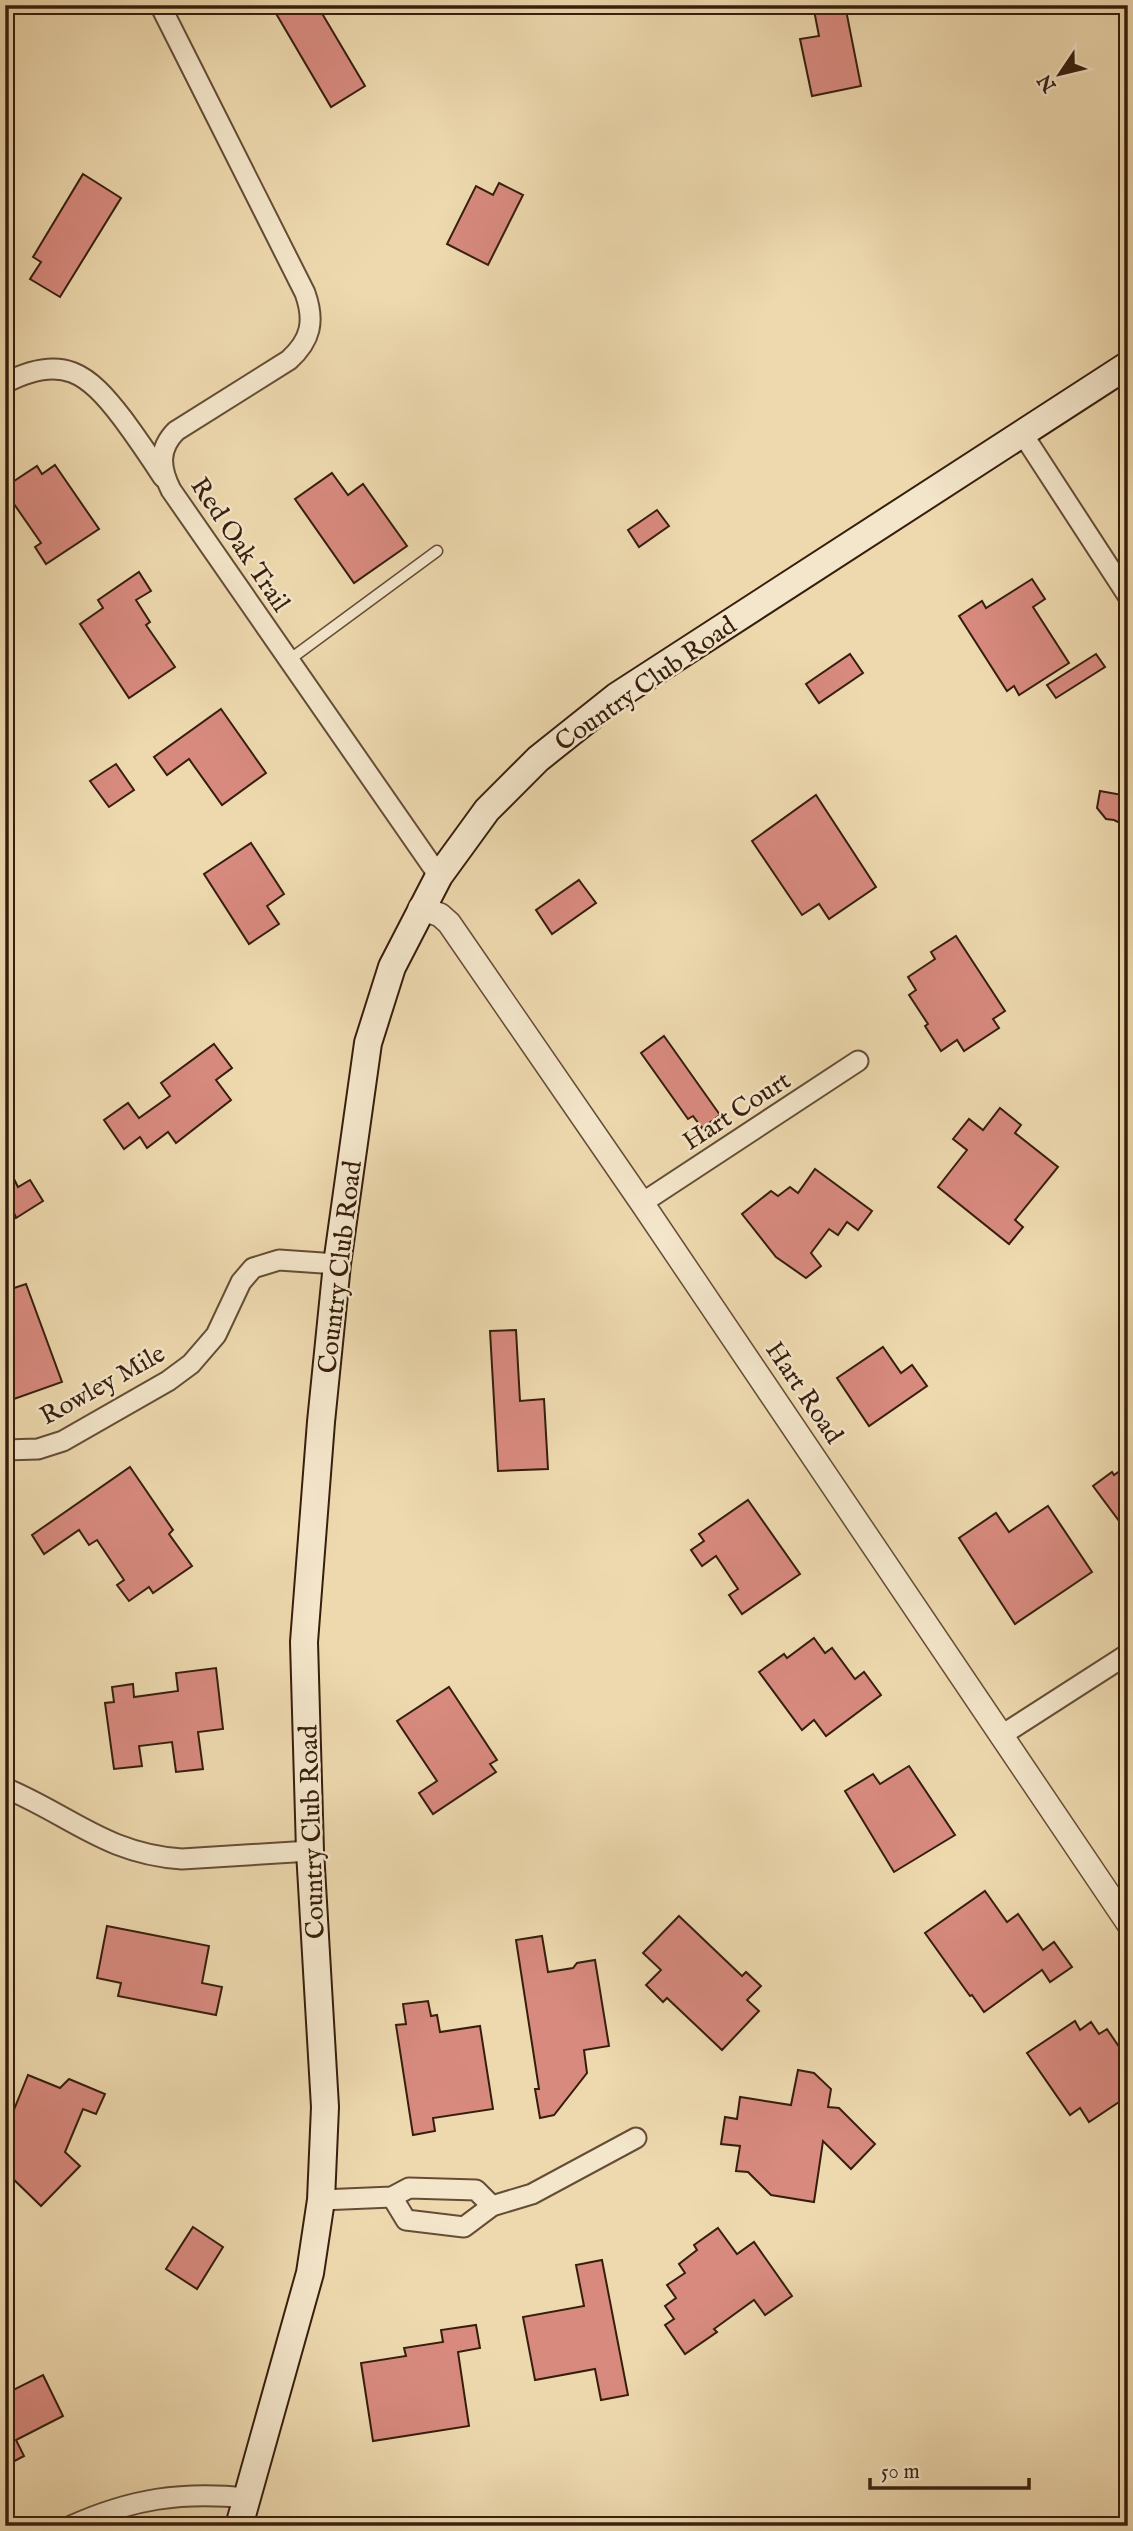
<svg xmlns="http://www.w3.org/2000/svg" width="1133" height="2531" viewBox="0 0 1133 2531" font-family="'IM FELL English',serif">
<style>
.building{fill:#d88a7f;stroke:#361e0d;stroke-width:2}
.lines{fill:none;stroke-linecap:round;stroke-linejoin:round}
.service-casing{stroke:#644d36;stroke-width:13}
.minor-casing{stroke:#644d36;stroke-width:23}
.tertiary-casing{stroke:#644d36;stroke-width:26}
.secondary-casing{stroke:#361e0d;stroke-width:30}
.service{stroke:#f4e6cb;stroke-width:10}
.minor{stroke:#f4e6cb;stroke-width:19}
.tertiary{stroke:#f4e6cb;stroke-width:23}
.secondary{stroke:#f4e6cb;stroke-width:26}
.labels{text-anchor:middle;stroke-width:5;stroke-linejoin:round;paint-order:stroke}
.street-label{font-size:26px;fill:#361e0d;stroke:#f4e6cb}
</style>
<rect width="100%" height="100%" fill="#eed9af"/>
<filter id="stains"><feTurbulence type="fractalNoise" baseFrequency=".00286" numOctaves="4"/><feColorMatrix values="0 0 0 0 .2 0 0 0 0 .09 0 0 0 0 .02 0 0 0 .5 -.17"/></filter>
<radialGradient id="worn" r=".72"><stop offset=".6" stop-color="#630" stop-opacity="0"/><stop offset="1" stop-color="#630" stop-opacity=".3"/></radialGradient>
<g class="building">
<polygon points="271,5 317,5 365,86 331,107"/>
<polygon points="813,5 845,5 861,86 812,96 800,39 819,36"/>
<polygon points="83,174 121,198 60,297 30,279 41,262 33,257"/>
<polygon points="499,183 523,195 488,265 447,244 476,186 493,195"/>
<polygon points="55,465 99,529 46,564 35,547 41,543 5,491 5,487 37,466 42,474"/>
<polygon points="332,473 348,495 363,484 407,546 354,583 295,499"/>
<polygon points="657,510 669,526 639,547 628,530"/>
<polygon points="139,572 151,591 136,600 150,622 146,625 175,667 129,698 80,624 103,608 98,600"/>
<polygon points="1032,579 1045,599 1033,607 1069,663 1019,695 1014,686 1007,691 959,616 982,601 986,608"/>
<polygon points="850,654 863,673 819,703 806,684"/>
<polygon points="1096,654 1105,667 1056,698 1047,685"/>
<polygon points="221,709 266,773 222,805 189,759 167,775 154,757"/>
<polygon points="116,764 134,790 109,807 90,781"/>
<polygon points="1100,791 1128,796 1128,827 1114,820 1106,819 1097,808"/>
<polygon points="816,795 876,887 829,919 819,904 802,915 752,841"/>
<polygon points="251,843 284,894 267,906 279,924 249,944 204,874"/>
<polygon points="579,880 596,903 552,934 536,910"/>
<polygon points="956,936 1005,1011 993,1019 999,1028 964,1051 957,1040 941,1051 925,1026 928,1024 909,995 916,990 908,977 935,959 931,952"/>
<polygon points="664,1036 720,1115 702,1128 693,1116 688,1119 641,1053"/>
<polygon points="214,1044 232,1068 216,1080 231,1100 176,1143 168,1132 147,1148 140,1137 124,1149 104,1120 128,1103 139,1118 170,1096 161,1083"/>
<polygon points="1000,1108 1021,1125 1015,1133 1058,1167 1015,1220 1023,1227 1009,1244 938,1187 967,1150 953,1139 969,1119 983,1130"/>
<polygon points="5,1161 18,1187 30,1180 43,1201 16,1218 15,1215 5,1220"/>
<polygon points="815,1169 872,1211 858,1230 847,1222 838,1235 829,1229 811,1253 821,1266 806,1278 776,1257 742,1214 771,1191 778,1196 790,1187 798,1193"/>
<polygon points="26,1284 62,1382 14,1399 5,1375 5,1291"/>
<polygon points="516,1330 520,1401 544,1399 548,1469 498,1471 490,1331"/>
<polygon points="883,1347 901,1373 912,1365 927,1386 869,1426 837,1378"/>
<polygon points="1128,1465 1128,1533 1093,1486 1112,1472 1114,1475"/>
<polygon points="130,1467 173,1530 169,1534 192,1566 153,1593 149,1587 129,1601 117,1585 124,1580 97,1540 89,1545 79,1530 44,1554 32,1535"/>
<polygon points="748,1500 800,1574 742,1614 729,1595 738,1589 716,1556 702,1566 691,1550 704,1541 699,1534"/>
<polygon points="1048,1506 1092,1572 1015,1624 959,1538 996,1513 1009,1532"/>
<polygon points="814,1638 825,1653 832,1648 855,1679 864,1672 881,1695 826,1736 814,1720 802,1730 759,1672 784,1654 787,1658"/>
<polygon points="216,1668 223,1729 198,1732 203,1769 176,1772 172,1742 139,1746 142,1766 114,1769 105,1703 114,1702 112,1687 133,1684 134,1697 178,1691 176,1673"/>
<polygon points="449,1687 497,1760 490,1764 496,1772 433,1814 419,1793 437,1781 397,1721"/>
<polygon points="909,1766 955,1835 894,1872 845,1791 873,1774 880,1784"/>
<polygon points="985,1891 1007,1922 1018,1914 1043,1950 1054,1942 1072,1967 1050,1982 1042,1970 984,2012 972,1995 970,1996 925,1933"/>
<polygon points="679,1916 742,1976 746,1972 761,1986 747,2000 759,2011 722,2050 667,1998 663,2002 646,1985 661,1970 643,1953"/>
<polygon points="107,1926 209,1946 202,1983 222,1987 216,2015 118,1996 121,1983 97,1978"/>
<polygon points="542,1936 548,1972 573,1968 577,1963 595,1960 609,2046 584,2050 587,2073 554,2115 540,2118 535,2089 539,2089 516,1940"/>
<polygon points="428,2001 431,2016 437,2015 440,2032 480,2026 493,2109 433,2118 435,2131 413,2135 396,2025 406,2024 403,2004"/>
<polygon points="1075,2021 1080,2030 1091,2022 1099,2034 1107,2029 1128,2060 1128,2096 1089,2122 1080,2108 1070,2115 1027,2053"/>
<polygon points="798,2070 814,2073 831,2089 828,2107 839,2108 875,2144 851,2169 823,2141 814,2202 771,2195 748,2172 736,2171 740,2146 721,2144 725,2117 737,2119 740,2097 791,2105"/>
<polygon points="28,2075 60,2088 69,2079 105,2094 96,2114 83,2109 65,2152 80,2166 41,2206 5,2171 5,2132"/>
<polygon points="193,2227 223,2247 197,2289 166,2269"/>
<polygon points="718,2228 737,2254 754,2242 792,2296 765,2315 754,2300 714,2329 717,2332 685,2354 665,2325 674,2319 665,2306 676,2298 667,2285 685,2273 679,2264 697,2250 694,2245"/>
<polygon points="602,2260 628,2395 601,2400 595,2369 535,2380 523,2317 584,2306 576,2265"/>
<polygon points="476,2325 480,2348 458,2352 469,2426 373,2441 361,2363 406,2356 404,2348 443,2342 441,2330"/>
<polygon points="43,2375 63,2416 16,2440 24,2456 5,2466 5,2394"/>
</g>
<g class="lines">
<g class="service-casing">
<polyline id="service" points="289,660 437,551"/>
</g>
<g class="minor-casing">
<g id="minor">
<path d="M160 5 305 293C315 321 311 340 289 360L176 431C158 449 160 468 171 490L439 876"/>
<path d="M5 383C63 353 88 373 123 419 137 438 150 457 163 477"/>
<polyline points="1022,433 1128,596"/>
<polyline points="642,1203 858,1061"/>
<polyline points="5,1450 38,1449 63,1441 168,1381 191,1364 216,1335 241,1282 253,1268 279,1260 337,1264"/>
<polyline points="1002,1735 1128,1654"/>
<path d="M5 1788C70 1815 106 1854 182 1859L310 1851"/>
<polyline points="392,2197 406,2220 464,2227 492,2206 532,2194 636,2138"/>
<polyline points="321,2200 392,2197 409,2188 476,2190 492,2206"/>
<path d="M71 2526C131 2499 182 2491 247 2498"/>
</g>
</g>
<g class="tertiary-casing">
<polyline id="tertiary" points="420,908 440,915 449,923 642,1203 1128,1923"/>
</g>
<g class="secondary-casing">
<polyline id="secondary" points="239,2526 310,2273 321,2200 325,2107 310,1851 304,1642 321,1422 337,1264 368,1043 392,967 439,876 487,810 538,759 617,696 1128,365"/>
</g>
<use href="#service" class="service"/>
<use href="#minor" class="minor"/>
<use href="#tertiary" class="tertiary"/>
<use href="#secondary" class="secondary"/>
</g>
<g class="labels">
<g class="street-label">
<text transform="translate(241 544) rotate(56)" y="9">Red Oak Trail</text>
<text transform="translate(645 683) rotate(-35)" y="9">Country Club Road</text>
<text transform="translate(736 1110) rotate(-33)" y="9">Hart Court</text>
<text transform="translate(339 1267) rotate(-83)" y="9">Country Club Road</text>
<text transform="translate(102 1384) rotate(-29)" y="9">Rowley Mile</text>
<text transform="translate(805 1392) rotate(56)" y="9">Hart Road</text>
<text transform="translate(311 1832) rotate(-92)" y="9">Country Club Road</text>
</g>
</g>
<rect width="1133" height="2531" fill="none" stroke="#eed9af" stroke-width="28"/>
<rect x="7" y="7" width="1119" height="2517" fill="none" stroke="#361e0d" stroke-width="3.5"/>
<rect x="14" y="14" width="1105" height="2503" fill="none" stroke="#361e0d" stroke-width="2"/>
<g transform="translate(1060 74) rotate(235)" stroke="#f4e6cb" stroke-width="5" paint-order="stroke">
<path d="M0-5L12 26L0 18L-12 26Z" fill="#361e0d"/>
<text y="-10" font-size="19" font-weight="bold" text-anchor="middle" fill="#361e0d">N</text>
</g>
<path d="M870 2478v10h159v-10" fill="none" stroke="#361e0d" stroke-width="3.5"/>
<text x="881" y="2478" font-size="21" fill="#361e0d" stroke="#f4e6cb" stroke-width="5" paint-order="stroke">50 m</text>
<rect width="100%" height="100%" filter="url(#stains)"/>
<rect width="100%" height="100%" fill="url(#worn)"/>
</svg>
